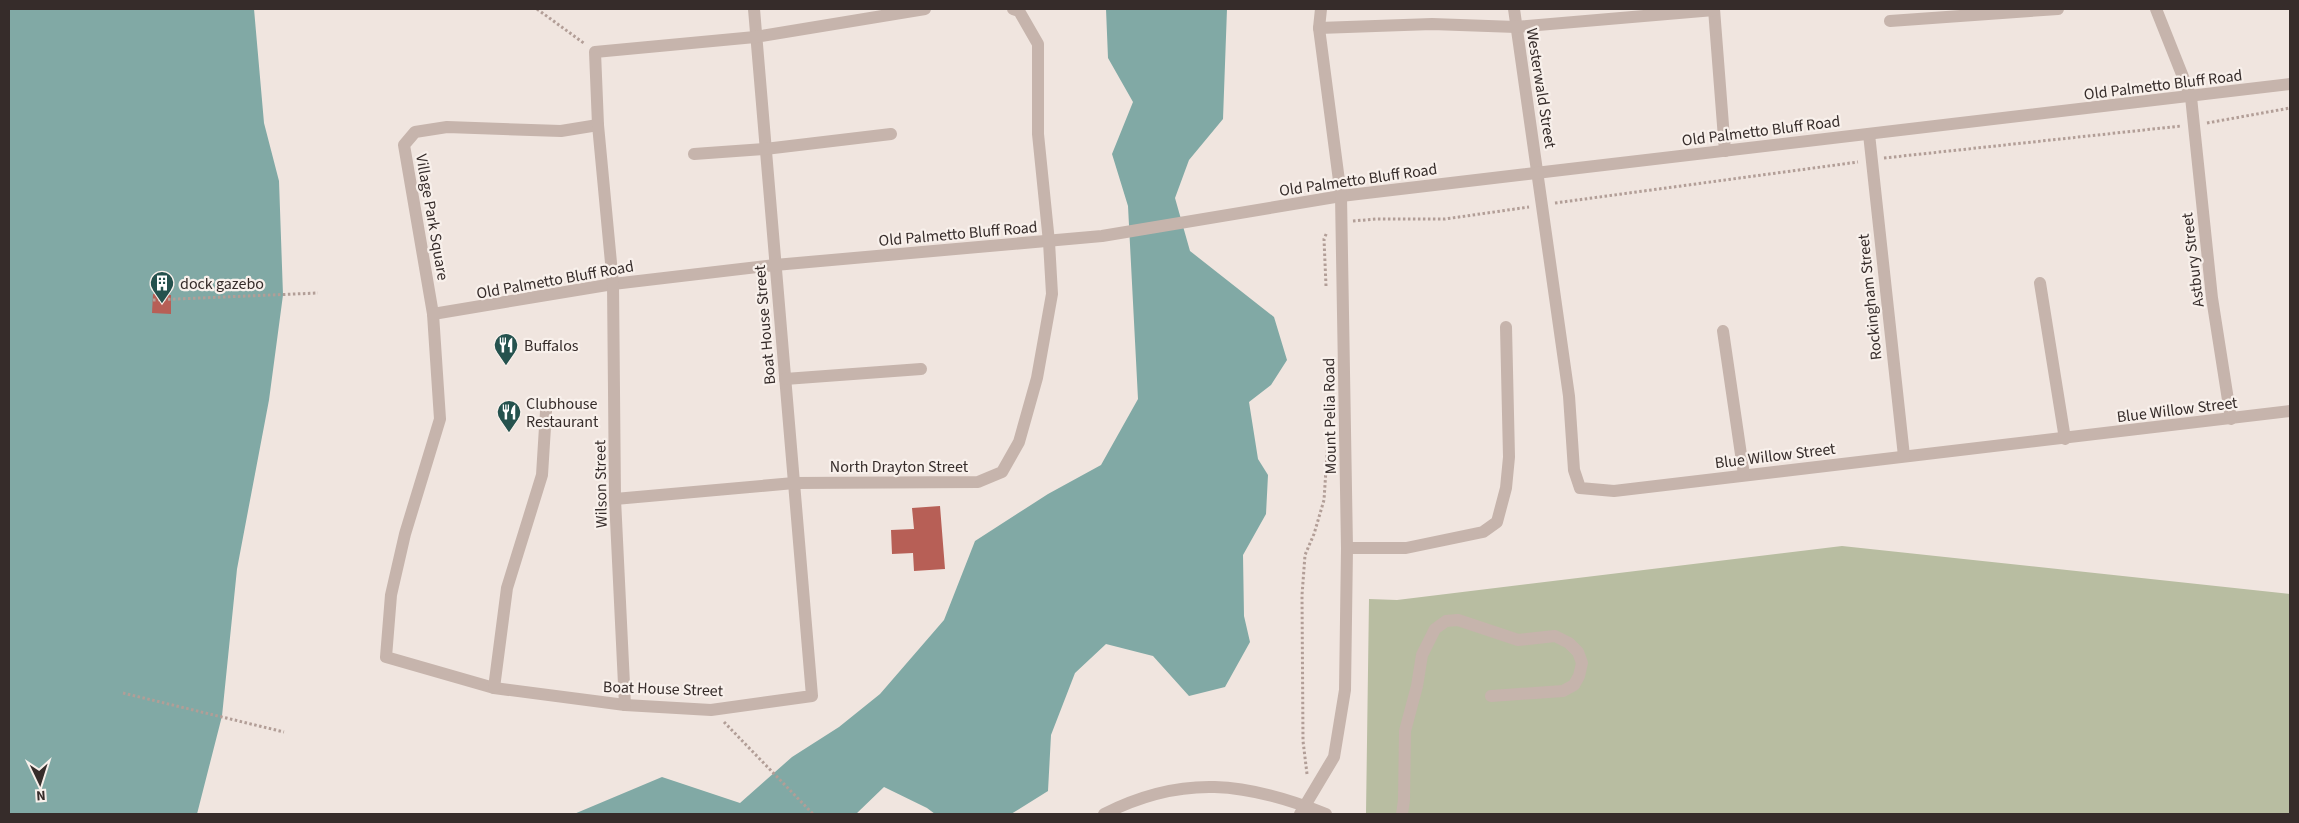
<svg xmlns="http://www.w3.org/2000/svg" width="2299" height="823" viewBox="0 0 2299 823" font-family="'Source Sans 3',sans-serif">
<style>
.grass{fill:#b8bda1}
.water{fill:#81a9a5}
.building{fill:#b75f56}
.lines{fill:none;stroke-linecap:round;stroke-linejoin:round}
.path{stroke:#b29e97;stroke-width:3;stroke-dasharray:2.5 2.5;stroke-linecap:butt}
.minor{stroke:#c6b4ac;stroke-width:12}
.labels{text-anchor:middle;stroke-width:4.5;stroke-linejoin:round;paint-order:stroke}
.street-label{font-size:16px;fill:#362c2a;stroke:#f8f0eb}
.poi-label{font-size:16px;fill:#362c2a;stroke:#f8f0eb;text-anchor:start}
</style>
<rect width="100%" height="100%" fill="#f0e5df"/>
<polygon class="grass" points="1842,546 2290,594 2290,814 1366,814 1369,599 1397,600"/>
<g class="water">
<polygon points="9,9 254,9 264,123 279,181 283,295 269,400 237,569 222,716 197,814 9,814"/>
<polygon points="1106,9 1227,9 1223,119 1189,160 1175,198 1190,251 1274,317 1287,360 1271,385 1249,402 1258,459 1268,475 1266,514 1243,555 1244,616 1250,642 1225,687 1189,696 1153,656 1106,644 1075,673 1051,735 1048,791 1011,814 935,814 927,808 884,787 856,814 574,814 662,777 740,803 792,757 839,727 880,694 944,620 975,541 1048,494 1101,465 1138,399 1128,206 1112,154 1133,102 1108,58"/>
</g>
<g class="building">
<polygon points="153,294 171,295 171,314 152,313"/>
<polygon points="940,506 945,569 914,571 913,553 892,554 891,530 914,529 912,508"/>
</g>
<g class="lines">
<g class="path">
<polyline points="537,9 585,44"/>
<polyline points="2207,123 2290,108"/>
<polyline points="1884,158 2181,126"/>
<polyline points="1555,203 1858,162"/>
<polyline points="1353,221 1376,219 1445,219 1529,207"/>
<polyline points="1326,286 1324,239 1327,232"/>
<polyline points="153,300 318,293"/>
<polyline points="123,693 284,732"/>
<polyline points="724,722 813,814"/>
<polyline points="1307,774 1303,741 1302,595 1305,555 1314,534 1324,500 1329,424"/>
</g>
<g class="minor">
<polyline points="1514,9 1569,396 1574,470 1580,488 1614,491 2290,411"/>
<polyline points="1714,9 1725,151"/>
<polyline points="2156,9 2191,97 2212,298 2231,419"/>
<polyline points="1890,21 2058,9"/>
<polyline points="1319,28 1432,24 1516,27 1714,10"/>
<polyline points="598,125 561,131 447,127 415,132 404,145 433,314 440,419 405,534 391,595 386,657 494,688 625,705 711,710 812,696 754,9"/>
<polyline points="1869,134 1904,456"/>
<polyline points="694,154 765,149 891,134"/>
<polyline points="2040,283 2065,439"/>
<polyline points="433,314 613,284 775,265 1102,236 1341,196 2290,84"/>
<polyline points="1723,331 1744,475"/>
<polyline points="785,379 921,369"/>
<polyline points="615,499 794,483 978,482 1002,472 1019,442 1037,378 1052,294 1049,242 1038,134 1038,44 1019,11 1013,9"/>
<polyline points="1347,548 1406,548 1483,532 1497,522 1506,488 1509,457 1506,327"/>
<polyline points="494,688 507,588 542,475 546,411"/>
<polyline points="625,705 615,499 613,284 598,125 595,52 755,37 925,9"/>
<path d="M1104 814C1183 774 1246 782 1326 814"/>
<polyline points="1300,814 1334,757 1345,690 1347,548 1341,196 1319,28 1321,9"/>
<polyline points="1402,814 1404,800 1405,731 1417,686 1422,655 1435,629 1446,621 1458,620 1518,640 1555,636 1569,643 1578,652 1582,663 1579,676 1574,685 1563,691 1491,696"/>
</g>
</g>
<defs>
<g id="building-pin" transform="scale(1.25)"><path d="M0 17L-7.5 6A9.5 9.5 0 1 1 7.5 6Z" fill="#25524e" stroke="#f8f0eb"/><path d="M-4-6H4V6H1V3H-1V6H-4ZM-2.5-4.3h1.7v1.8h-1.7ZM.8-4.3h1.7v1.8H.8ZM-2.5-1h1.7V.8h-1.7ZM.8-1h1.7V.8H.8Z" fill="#fff"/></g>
<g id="restaurant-pin" transform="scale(1.25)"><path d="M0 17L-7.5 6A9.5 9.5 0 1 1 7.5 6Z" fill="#25524e" stroke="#f8f0eb"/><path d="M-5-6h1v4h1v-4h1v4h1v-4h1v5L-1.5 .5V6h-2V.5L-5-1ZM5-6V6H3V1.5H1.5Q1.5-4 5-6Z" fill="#fff"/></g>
</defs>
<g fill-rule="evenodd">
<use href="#building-pin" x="162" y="283"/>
<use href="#restaurant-pin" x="506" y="345"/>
<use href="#restaurant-pin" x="509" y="412"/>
</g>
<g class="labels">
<g class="street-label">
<text transform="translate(2163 84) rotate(-7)" y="6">Old Palmetto Bluff Road</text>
<text transform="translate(1542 88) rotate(81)" y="6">Westerwald Street</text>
<text transform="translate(1761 130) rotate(-7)" y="6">Old Palmetto Bluff Road</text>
<text transform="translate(1358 179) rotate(-8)" y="6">Old Palmetto Bluff Road</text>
<text transform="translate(433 217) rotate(80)" y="6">Village Park Square</text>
<text transform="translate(958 233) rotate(-5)" y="6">Old Palmetto Bluff Road</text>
<text transform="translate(2192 260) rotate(-97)" y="6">Astbury Street</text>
<text transform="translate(555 279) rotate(-10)" y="6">Old Palmetto Bluff Road</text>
<text transform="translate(1869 297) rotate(-96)" y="6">Rockingham Street</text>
<text transform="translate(764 325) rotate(-95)" y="6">Boat House Street</text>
<text transform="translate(2177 409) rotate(-7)" y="6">Blue Willow Street</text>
<text transform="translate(1329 416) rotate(-91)" y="6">Mount Pelia Road</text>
<text transform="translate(1775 455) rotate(-7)" y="6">Blue Willow Street</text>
<text x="899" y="472">North Drayton Street</text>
<text transform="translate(600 484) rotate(-91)" y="6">Wilson Street</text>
<text transform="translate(663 688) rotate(2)" y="6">Boat House Street</text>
</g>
<g class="poi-label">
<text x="180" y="289">dock gazebo</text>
<text x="524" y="351">Buffalos</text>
<text x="526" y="409">Clubhouse<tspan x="526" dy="18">Restaurant</tspan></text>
</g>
</g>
<rect width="2299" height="823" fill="none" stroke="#362c2a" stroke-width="20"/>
<g transform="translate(40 783) rotate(176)" stroke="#f8f0eb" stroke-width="4" paint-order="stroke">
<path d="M0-4L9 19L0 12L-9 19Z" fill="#362c2a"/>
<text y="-8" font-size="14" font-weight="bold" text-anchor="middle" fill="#362c2a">N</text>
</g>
</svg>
